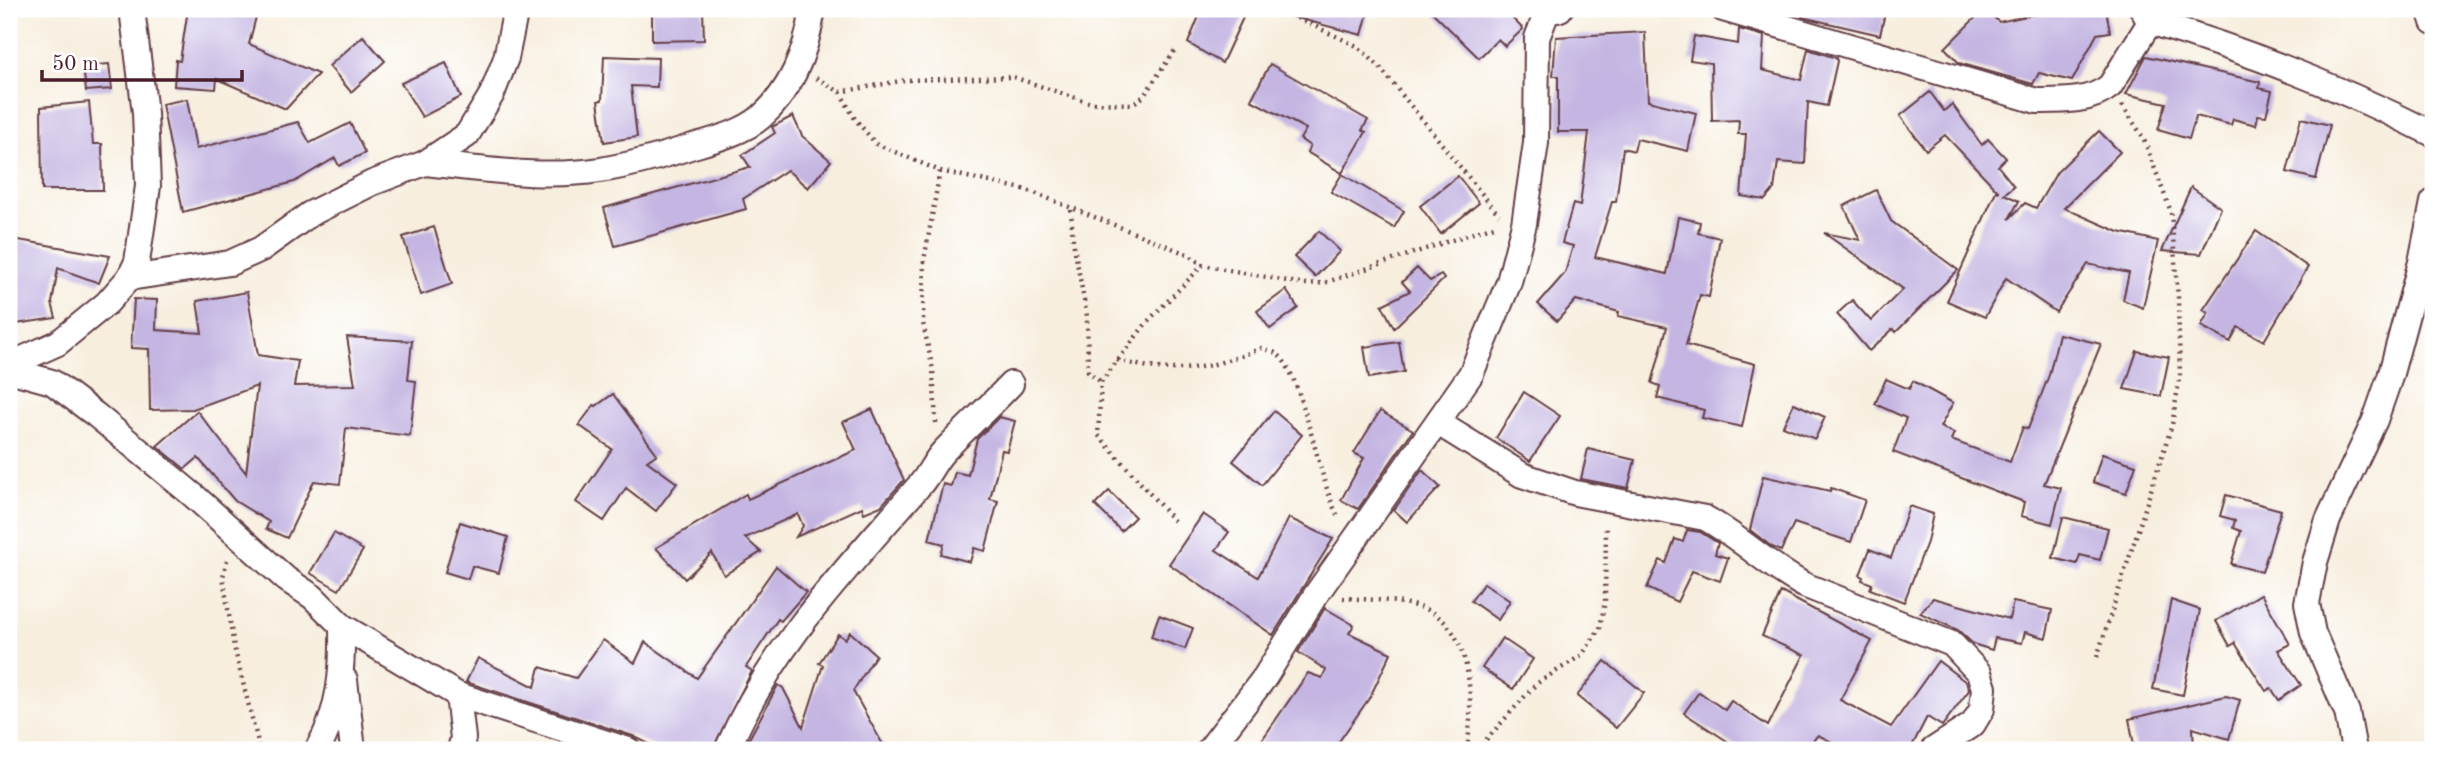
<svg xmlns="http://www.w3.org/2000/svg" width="2442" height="759" viewBox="0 0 2442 759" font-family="'Old Standard TT',serif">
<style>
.building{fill:#c4b5e2}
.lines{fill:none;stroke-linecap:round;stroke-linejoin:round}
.street-casing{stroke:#643e46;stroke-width:28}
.path{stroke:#643e46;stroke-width:4.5;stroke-dasharray:2 5;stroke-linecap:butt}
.street{stroke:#fff;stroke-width:24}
</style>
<rect width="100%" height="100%" fill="#fff"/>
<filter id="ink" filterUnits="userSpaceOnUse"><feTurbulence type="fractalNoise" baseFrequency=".0143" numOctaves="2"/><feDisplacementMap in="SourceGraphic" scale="14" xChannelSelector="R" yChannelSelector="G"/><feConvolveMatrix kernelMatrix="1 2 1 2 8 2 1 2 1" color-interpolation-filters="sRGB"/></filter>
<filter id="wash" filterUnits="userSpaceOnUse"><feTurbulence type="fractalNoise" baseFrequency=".00686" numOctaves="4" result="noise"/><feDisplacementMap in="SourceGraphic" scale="28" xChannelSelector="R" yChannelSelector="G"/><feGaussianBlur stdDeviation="1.57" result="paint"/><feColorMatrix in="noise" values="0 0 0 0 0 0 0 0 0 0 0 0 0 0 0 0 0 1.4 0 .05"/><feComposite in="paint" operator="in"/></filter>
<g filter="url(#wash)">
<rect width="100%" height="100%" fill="#f7eede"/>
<g id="blocks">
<g class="building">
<polygon points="188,9 258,9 249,44 318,74 286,109 217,79 216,89 174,86 176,60 180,61"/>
<polygon points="703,9 704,40 652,41 652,10"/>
<polygon points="1202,9 1247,9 1222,63 1188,43"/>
<polygon points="1290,9 1369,9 1362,35 1289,16"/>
<polygon points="1429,9 1503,9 1523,29 1505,46 1498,39 1479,58"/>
<polygon points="1803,9 1867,9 1885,13 1880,35 1802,17"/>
<polygon points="1984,9 1999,22 2060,9 2106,9 2110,32 2097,34 2072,81 2039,73 2033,84 1959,63 1945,48"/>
<polygon points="1739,29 1764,36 1762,70 1801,80 1808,49 1836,58 1837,61 1827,106 1808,102 1805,164 1778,162 1774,189 1765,200 1741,196 1746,134 1738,134 1739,120 1712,121 1711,63 1690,60 1694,36 1738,44"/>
<polygon points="1645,32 1648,101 1696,113 1688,151 1637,139 1634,151 1623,148 1616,202 1612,202 1595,257 1667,274 1678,217 1700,222 1698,233 1720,238 1709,297 1700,295 1686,345 1755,364 1742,427 1702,418 1704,410 1657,398 1660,386 1652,383 1667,327 1618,316 1619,312 1576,300 1557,321 1538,304 1565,273 1573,246 1562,243 1573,204 1580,206 1589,132 1558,132 1558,76 1553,76 1556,37"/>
<polygon points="363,36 385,61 351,92 329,66"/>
<polygon points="604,56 658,58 657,87 631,86 637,137 604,142 598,101 602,100"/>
<polygon points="2146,56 2260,82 2259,88 2272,91 2266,116 2258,115 2256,125 2233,119 2231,125 2196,116 2189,139 2158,130 2166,103 2126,94"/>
<polygon points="446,63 461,97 422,117 401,83"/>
<polygon points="109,64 112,89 86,91 83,66"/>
<polygon points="1270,64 1368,120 1362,130 1366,132 1342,173 1307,152 1310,146 1300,139 1306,129 1251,100"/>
<polygon points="1930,92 1944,111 1952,104 1982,145 1988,139 2006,158 1998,166 2014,186 2004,194 2019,201 2009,219 2025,203 2036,208 2057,172 2099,131 2120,152 2064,208 2119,232 2158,241 2143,308 2123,300 2129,273 2088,264 2056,312 2006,278 1985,317 1947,301 1996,191 1999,192 1945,135 1926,150 1900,116"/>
<polygon points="187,99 196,149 298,122 310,143 350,123 365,153 339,166 335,158 294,182 183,212 162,104"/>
<polygon points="89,102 93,144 102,144 103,190 42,190 41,107"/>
<polygon points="793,116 802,136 831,161 808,188 787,170 743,199 746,209 615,246 604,208 750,167 742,155 775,133 772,127"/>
<polygon points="2301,118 2330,125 2316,179 2287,172"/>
<polygon points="1342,174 1404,211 1394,228 1331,192"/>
<polygon points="1458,176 1479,203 1441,234 1420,206"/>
<polygon points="2191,187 2221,208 2201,254 2162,251"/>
<polygon points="1876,190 1891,221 1958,270 1896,332 1893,329 1869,351 1837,314 1852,300 1871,321 1903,289 1824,233 1860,240 1844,206"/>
<polygon points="434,227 452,284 421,295 403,237"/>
<polygon points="1319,231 1340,251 1315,277 1294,257"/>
<polygon points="2256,231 2308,267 2264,341 2238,327 2230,342 2201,326 2208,313 2203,310"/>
<polygon points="9,238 13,239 110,256 99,283 58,268 52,303 56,318 9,325"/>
<polygon points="1417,268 1430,281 1441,275 1444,279 1394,328 1382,305 1410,291 1402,282"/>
<polygon points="1286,290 1298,308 1270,329 1257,311"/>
<polygon points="247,292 258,355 298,361 294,386 355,385 347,337 412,341 408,380 416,381 410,436 346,428 340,484 314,481 287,538 266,529 269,522 235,501 198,458 185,469 157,446 197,411 246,473 257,386 193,409 150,410 149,349 131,348 134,299 157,300 156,330 202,333 197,301"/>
<polygon points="2059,334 2101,344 2044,484 2061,488 2052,524 2021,516 2024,502 1893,452 1906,418 1875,404 1886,379 1909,389 1913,381 1953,403 1940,427 1954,433 1951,440 2010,462 2023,427 2028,429 2049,375"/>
<polygon points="1399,342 1404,372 1369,378 1364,347"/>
<polygon points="2137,351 2169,357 2161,396 2124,389"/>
<polygon points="1524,392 1560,416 1530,461 1496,438"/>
<polygon points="613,394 657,454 647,461 677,483 656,511 626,488 604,521 576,502 612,449 579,425 594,405 596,406"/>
<polygon points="1794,403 1825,417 1815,439 1783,426"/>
<polygon points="872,409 904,480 881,506 864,513 862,507 796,537 803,526 798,514 745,538 761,552 724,575 712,553 685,579 656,548 746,494 748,499 856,450 843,422"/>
<polygon points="1274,411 1302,435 1262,485 1233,461"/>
<polygon points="1380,411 1413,430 1358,509 1341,500 1364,458 1354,453"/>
<polygon points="999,417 1015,421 1007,451 1002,450 990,499 998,501 985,551 974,548 970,562 941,554 944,544 929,540 943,484 951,486 955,472 968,475 977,439"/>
<polygon points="1588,449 1635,460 1628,488 1581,479"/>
<polygon points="2102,454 2136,465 2126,493 2093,482"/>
<polygon points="1422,470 1440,487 1407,522 1394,510"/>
<polygon points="1763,476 1830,491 1831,488 1865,500 1851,542 1794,523 1781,551 1772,547 1750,530"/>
<polygon points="1109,491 1135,517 1121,531 1095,505"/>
<polygon points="2226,495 2281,510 2262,572 2231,564 2241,531 2233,528 2235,520 2220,516"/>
<polygon points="1909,506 1933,514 1927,542 1904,602 1870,589 1872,584 1862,580 1863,577 1860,575 1870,549 1891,558"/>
<polygon points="1203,514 1229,532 1216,550 1258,577 1289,518 1333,539 1273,635 1169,564"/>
<polygon points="2063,517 2108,528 2100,560 2080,555 2077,564 2053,558"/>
<polygon points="460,522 508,537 499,573 472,566 468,579 445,572"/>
<polygon points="1687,530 1700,532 1718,543 1715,554 1728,558 1720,581 1692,571 1677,602 1647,588 1660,560 1666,563 1675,539 1683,542"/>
<polygon points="334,533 363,550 339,590 310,573"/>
<polygon points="776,566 806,592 781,621 778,619 746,667 752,671 712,750 661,750 633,736 466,682 478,658 535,687 540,667 576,678 603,640 635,663 645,642 697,678"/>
<polygon points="1484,583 1510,601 1498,620 1471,601"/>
<polygon points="1781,592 1872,641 1840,700 1891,727 1938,661 1966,682 1969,690 1942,726 1927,717 1910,750 1848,750 1818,735 1805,750 1741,750 1684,713 1699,692 1725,710 1731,701 1768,726 1804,655 1762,636"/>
<polygon points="2261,594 2290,644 2278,650 2301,685 2279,700 2271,688 2266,691 2235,643 2230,646 2216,621"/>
<polygon points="1933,598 2009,619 2013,602 2052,610 2046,638 2025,632 2022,643 1995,638 1992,650 1973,644 1958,630 1920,613"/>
<polygon points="2171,600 2200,610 2183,695 2153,689"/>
<polygon points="1325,608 1354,625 1349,633 1391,653 1370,697 1333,750 1255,750 1308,673 1322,678 1326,670 1298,652"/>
<polygon points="1159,615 1193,628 1185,649 1151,637"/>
<polygon points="850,632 876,655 853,691 886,750 743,750 778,685 783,688 803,727 823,665 819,663 838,634 845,639"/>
<polygon points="1502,638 1533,659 1513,689 1482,668"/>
<polygon points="1605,661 1644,693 1616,728 1577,696"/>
<polygon points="2226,696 2240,700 2229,739 2193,728 2194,750 2135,750 2129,719"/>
</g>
</g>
</g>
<g filter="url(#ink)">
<use href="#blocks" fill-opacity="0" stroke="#643e46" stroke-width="2"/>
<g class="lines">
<g class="street-casing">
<g id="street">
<path d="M1723 9 2037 101C2061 101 2091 102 2110 86L2150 22"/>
<path d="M2142 9 2150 22C2248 51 2342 88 2433 134"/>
<polyline points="2429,9 2433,22"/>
<path d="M425 163C482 169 543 179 600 170 632 165 663 156 693 146 714 140 744 132 761 117 792 90 807 48 813 9"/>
<polyline points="129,278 230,263 261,249 310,214 372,183 425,163 467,135 492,94 506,58 516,9"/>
<polyline points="9,365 58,343 107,303 129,278 137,262 148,186 145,113 132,9"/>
<polyline points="9,370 52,382 96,415 194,496 286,579 313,597 342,626 458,695 628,750"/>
<path d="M1439 420 1448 429 1522 475 1575 493 1705 518C1740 537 1768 566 1804 585L1952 644 1979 673 1984 688 1982 709 1973 724 1933 750"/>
<polyline points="345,680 353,750"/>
<polyline points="458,695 463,738 460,750"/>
<path d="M317 750C340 712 343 670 342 626"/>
<path d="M727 750C773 644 843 573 918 487 928 477 933 463 943 452 965 429 989 407 1011 384"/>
<polyline points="1209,750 1265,677 1315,596 1471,374 1509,282 1524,224 1536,143 1537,38 1547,12 1560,9"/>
<polyline points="2354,750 2347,712 2313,633 2307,603 2315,562 2328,520 2375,420 2390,377 2421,262 2433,202"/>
</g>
</g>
<g class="path">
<polyline points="1278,9 1357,46 1378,65 1499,215"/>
<polyline points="816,78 840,92 855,119 876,144 940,171 1027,190 1187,254 1203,265"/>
<polyline points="840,92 906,80 1013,77 1091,103 1132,104 1143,97 1177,47"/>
<polyline points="1071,210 1073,241 1087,316 1088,371 1101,382"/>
<path d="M1117 360C1176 376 1206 370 1262 348 1266 350 1273 351 1277 354 1303 372 1319 485 1339 518"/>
<polyline points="936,423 933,370 923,323 924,261 940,171"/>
<polyline points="1174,521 1098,435 1101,382 1148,321 1203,265 1303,284 1324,283 1497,225"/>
<polyline points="227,560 223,577 234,647 260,750"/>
<path d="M1343 598C1371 600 1415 599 1439 617 1474 644 1473 711 1467 750"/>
<polyline points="2097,657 2172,425 2180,375 2178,298 2171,212 2143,137 2122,105"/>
<polyline points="1477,750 1536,684 1582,655 1600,628 1605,601 1606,525"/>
</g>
<use href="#street" class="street"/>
</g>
</g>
<rect width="2442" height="759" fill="none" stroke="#fff" stroke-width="35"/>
<path d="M42 70v10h200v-10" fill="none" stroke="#4a1f2b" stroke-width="3.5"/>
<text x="52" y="70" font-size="21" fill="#4a1f2b" stroke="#ffffff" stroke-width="5" paint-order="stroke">50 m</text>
</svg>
